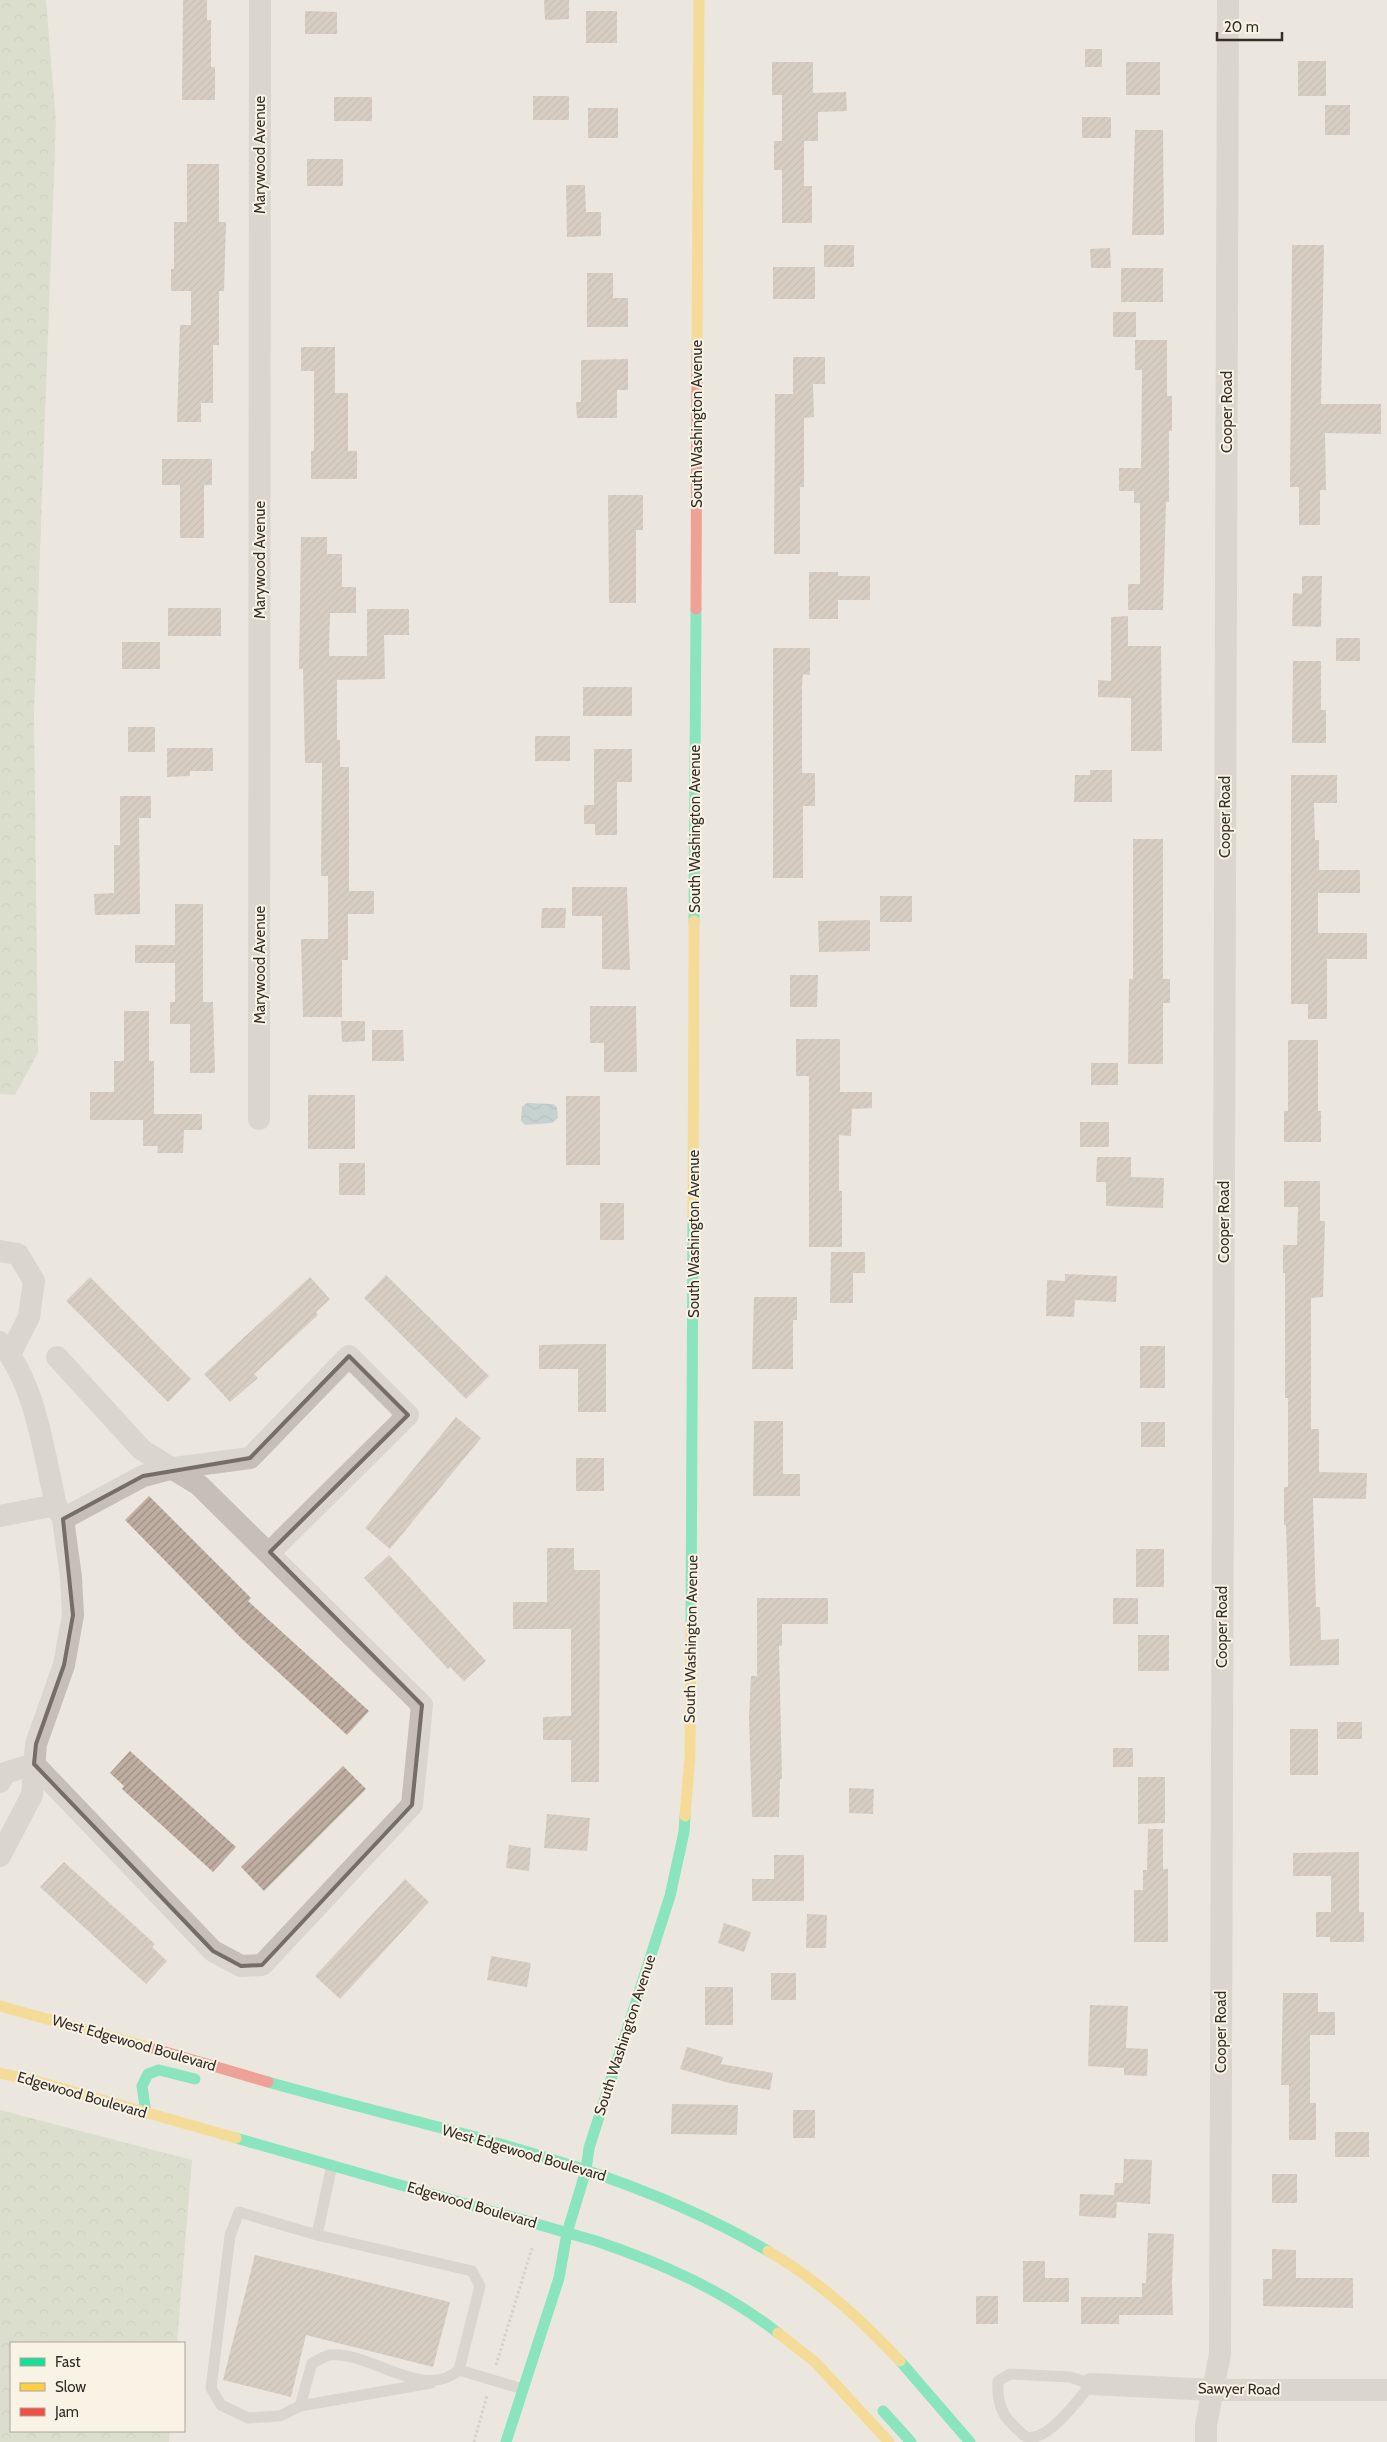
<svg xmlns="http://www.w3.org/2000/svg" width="1387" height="2442" viewBox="0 0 1387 2442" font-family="Cabin,sans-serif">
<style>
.forest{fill:url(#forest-crowns)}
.water{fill:url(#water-waves)}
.building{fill:url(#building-hatch)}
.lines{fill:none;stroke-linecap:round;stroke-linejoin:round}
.path{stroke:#bdb8b1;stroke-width:3;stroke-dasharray:2.5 2.5;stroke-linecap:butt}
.lane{stroke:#c5bfb8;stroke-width:11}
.street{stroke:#c5bfb8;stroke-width:22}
.fast{stroke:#16e098;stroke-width:11}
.slow{stroke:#ffcf43;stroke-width:11}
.jam{stroke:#f24e42;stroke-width:11}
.marked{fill:none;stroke:#756e67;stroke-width:4;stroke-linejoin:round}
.labels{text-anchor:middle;stroke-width:4;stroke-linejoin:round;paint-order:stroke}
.street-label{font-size:15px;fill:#352d27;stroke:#f9f3e6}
</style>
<defs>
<pattern id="forest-crowns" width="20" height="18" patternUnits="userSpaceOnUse" patternTransform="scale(1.25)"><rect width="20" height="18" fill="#c9d2b9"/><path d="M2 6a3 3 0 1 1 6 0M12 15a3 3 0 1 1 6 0" fill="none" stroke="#adb59f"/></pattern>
<pattern id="water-waves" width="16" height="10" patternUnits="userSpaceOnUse" patternTransform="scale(1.25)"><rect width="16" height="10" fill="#9ab9bd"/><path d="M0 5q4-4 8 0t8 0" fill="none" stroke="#7e979a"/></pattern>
<pattern id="building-hatch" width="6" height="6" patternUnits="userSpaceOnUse" patternTransform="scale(1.25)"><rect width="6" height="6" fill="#bfaea1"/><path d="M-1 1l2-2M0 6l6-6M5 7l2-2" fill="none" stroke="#9c8e83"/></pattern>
</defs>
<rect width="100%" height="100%" fill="#ebe7df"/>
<g class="forest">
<polygon points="0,0 46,0 56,121 34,713 38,1053 15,1095 0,1094"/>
<polygon points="0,2110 192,2160 177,2343 11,2343 11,2431 170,2431 169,2442 0,2442"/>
</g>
<polygon class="water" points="527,1103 553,1104 557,1107 558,1118 552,1123 525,1125 521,1121 522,1107"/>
<g class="building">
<polygon points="183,0 207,0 207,20 211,20 211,67 215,67 215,100 182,100"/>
<polygon points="544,0 569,0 569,19 545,20"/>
<polygon points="305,11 337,12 337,34 305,34"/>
<rect x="586" y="11" width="31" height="32"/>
<rect x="1085" y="49" width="17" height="18"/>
<rect x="1298" y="61" width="28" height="35"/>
<polygon points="772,62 813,62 813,93 846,92 847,111 818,112 818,141 804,141 804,186 812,186 812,223 782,223 782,170 774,170 774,141 782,141 782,95 772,95"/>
<rect x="1126" y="62" width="34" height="33"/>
<rect x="533" y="96" width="36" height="24"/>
<rect x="334" y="97" width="38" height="24"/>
<rect x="1325" y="105" width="25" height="30"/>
<rect x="588" y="108" width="30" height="30"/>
<rect x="1082" y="117" width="29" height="21"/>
<polygon points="1135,130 1163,130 1164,235 1132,235"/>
<rect x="307" y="159" width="36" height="27"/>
<polygon points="187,164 219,164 219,222 226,222 224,291 219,291 219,345 213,345 213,403 201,403 201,422 177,422 180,325 191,325 191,291 171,291 171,269 174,269 174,222 187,222"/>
<polygon points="566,185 585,185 586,212 601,212 601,236 567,237"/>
<rect x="824" y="245" width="30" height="22"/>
<polygon points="1292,245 1324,245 1321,404 1381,404 1381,434 1325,433 1326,490 1320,490 1320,525 1299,525 1299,487 1290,487"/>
<polygon points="1110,248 1111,268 1091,268 1090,249"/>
<rect x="773" y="267" width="42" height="32"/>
<rect x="1121" y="268" width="42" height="34"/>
<polygon points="587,273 613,273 613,298 628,298 628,327 587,327"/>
<rect x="1113" y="312" width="23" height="25"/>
<polygon points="1135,340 1167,340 1167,396 1172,396 1172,431 1169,431 1169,502 1166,502 1163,610 1128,610 1128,584 1140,584 1140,503 1134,503 1134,491 1119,491 1119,468 1141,468 1142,370 1135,370"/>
<polygon points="301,347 335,347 335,393 348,393 348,451 357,451 357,479 311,479 311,451 314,451 314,371 301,371"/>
<polygon points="793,357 825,357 825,384 813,384 814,417 804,418 804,487 800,487 800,554 774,554 775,394 793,394"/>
<polygon points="628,359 628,390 617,390 617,418 577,418 576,402 581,402 581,360"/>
<polygon points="162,459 212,459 212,485 204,485 204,538 180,538 180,485 162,485"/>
<polygon points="608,495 643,495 643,530 636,530 636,603 609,603"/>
<polygon points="301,537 327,537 327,554 342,554 342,587 356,587 356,613 330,613 329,656 367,656 367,609 409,609 409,635 384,635 385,679 337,680 337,740 340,740 340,767 349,767 349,891 374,891 374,914 348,914 348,960 342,960 342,1017 303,1017 301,939 328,939 328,876 321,876 322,763 305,763 303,669 299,669"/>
<polygon points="809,572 838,572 838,576 870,576 870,600 838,600 838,619 809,619"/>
<polygon points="1302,576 1322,576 1321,627 1292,626 1293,593 1302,594"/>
<rect x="168" y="608" width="53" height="28"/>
<polygon points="1128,616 1128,646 1161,646 1162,751 1131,751 1131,698 1098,697 1098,680 1111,681 1111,617"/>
<rect x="1336" y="638" width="24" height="23"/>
<rect x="122" y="642" width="38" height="27"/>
<polygon points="773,648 810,648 810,675 803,674 802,685 802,773 815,773 815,806 803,806 803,878 773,878"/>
<polygon points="1293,661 1321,661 1321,710 1326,710 1326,743 1292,743"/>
<rect x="583" y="687" width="49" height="29"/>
<rect x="128" y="727" width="27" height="25"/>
<rect x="535" y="736" width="35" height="25"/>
<polygon points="167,748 213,748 213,771 190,771 190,776 167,777"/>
<polygon points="594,749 632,749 632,782 617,782 617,835 595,835 595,824 584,824 584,805 594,805"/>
<polygon points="1090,770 1112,770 1112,802 1074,802 1075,775 1090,775"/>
<polygon points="1291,775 1337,775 1337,803 1314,803 1315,840 1319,840 1319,870 1360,870 1360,893 1318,893 1318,933 1367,933 1367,959 1327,959 1327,1019 1308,1019 1308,1004 1291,1004"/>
<polygon points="120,796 151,796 151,818 139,818 140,914 95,915 94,894 114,893 114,845 120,845"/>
<polygon points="1133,839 1163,839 1163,979 1170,979 1170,1003 1163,1003 1163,1064 1128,1064 1129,979 1133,979"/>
<polygon points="572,887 627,887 630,970 602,969 602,916 572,916"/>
<rect x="880" y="896" width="32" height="26"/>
<polygon points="175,904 203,904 203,1002 213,1002 215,1073 190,1073 190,1024 170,1024 170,1002 175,1002 175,963 135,963 135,945 175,945"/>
<polygon points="542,908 566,908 565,928 541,928"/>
<polygon points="870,920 870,951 819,952 818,921"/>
<polygon points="790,975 818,975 817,1007 790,1007"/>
<polygon points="590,1006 636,1006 637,1072 604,1072 604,1043 590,1043"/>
<polygon points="124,1011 149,1011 149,1061 154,1061 154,1114 202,1114 202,1130 184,1130 183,1153 157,1153 158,1146 143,1146 143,1120 90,1120 90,1092 114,1092 114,1061 124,1061"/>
<polygon points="341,1021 365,1021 365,1041 342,1042"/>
<polygon points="372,1030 403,1030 404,1061 372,1061"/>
<polygon points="796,1039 840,1039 840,1092 872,1092 872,1108 852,1109 851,1136 839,1135 839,1191 842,1191 842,1247 809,1247 809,1076 796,1076"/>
<polygon points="1288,1040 1318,1040 1318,1111 1321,1111 1321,1142 1284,1142 1284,1111 1288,1111"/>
<rect x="1091" y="1063" width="27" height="22"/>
<rect x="308" y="1095" width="47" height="54"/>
<rect x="566" y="1096" width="34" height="69"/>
<rect x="1080" y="1122" width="29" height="25"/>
<polygon points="1097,1157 1131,1157 1131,1177 1164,1178 1163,1208 1106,1206 1106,1182 1096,1182"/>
<rect x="339" y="1163" width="26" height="32"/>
<polygon points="1284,1181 1320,1181 1320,1221 1325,1221 1323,1297 1311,1298 1311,1429 1319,1429 1319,1472 1367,1473 1366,1499 1313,1498 1316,1607 1320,1607 1321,1640 1339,1639 1339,1665 1290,1666 1286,1525 1284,1525 1284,1487 1288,1487 1288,1398 1285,1398 1285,1273 1283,1273 1283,1245 1297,1245 1298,1207 1284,1207"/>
<rect x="600" y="1203" width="24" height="37"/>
<polygon points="831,1252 865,1252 865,1273 853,1273 853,1303 830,1303"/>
<polygon points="1065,1274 1117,1276 1116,1302 1075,1300 1074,1317 1046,1316 1047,1280 1065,1281"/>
<polygon points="386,1275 489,1376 466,1399 364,1298"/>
<polygon points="90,1277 191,1379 168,1402 66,1301"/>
<polygon points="310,1277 330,1299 316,1312 318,1315 254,1374 258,1378 230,1402 204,1374"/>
<polygon points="754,1297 797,1297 797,1320 793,1320 793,1369 752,1369"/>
<polygon points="578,1344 606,1344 606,1412 578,1412 578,1369 539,1369 539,1345"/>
<rect x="1140" y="1346" width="25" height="42"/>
<polygon points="456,1417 481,1438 390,1549 365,1528"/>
<polygon points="754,1421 783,1421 783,1474 800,1474 800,1496 753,1496"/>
<rect x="1141" y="1422" width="24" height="25"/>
<rect x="576" y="1458" width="28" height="33"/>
<polygon points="149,1496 251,1598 248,1601 369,1711 347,1735 241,1638 125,1520"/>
<polygon points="547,1548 574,1548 574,1570 600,1570 599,1782 571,1782 571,1740 543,1740 543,1717 571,1716 571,1629 513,1629 513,1602 547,1602"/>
<rect x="1136" y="1549" width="28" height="38"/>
<polygon points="389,1555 486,1661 464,1681 450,1667 448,1669 364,1578"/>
<polygon points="757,1598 828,1598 828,1624 782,1624 782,1646 779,1646 782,1779 780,1779 779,1817 752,1817 749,1718 751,1676 757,1676"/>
<rect x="1113" y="1598" width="25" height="26"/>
<rect x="1138" y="1635" width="31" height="36"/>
<rect x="1337" y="1722" width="25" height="17"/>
<rect x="1290" y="1729" width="28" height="46"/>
<rect x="1113" y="1748" width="20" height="19"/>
<polygon points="130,1751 236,1847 213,1872 122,1789 124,1786 110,1773"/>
<polygon points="343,1766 366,1789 264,1891 241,1867"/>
<polygon points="1138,1777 1165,1777 1165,1823 1138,1824"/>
<polygon points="849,1788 874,1789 873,1814 849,1813"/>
<polygon points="547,1814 590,1818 587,1851 544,1848"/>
<polygon points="1148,1829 1163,1829 1163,1869 1168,1869 1168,1942 1134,1942 1134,1890 1143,1890 1143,1870 1147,1870"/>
<polygon points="509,1845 531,1848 529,1871 506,1868"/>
<polygon points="1359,1852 1359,1912 1364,1912 1364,1942 1330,1942 1330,1937 1316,1937 1316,1912 1331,1912 1331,1876 1293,1876 1293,1853"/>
<polygon points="774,1855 804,1855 804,1901 752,1901 752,1879 774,1879"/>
<polygon points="64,1862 155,1944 152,1947 167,1961 146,1984 40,1887"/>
<polygon points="405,1879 429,1902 340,1999 315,1976"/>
<polygon points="807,1914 827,1915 826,1948 806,1948"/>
<polygon points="724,1923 751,1932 744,1952 718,1943"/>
<polygon points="491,1956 531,1963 527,1987 487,1980"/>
<rect x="771" y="1973" width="25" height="27"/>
<rect x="705" y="1987" width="28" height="38"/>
<polygon points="1283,1993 1318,1993 1318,2012 1335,2012 1335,2035 1310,2035 1310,2103 1316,2103 1316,2140 1289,2140 1289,2085 1281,2085"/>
<polygon points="1090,2005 1128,2006 1126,2048 1148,2049 1147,2076 1124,2075 1124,2068 1088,2066"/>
<polygon points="687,2047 723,2057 721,2064 773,2073 770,2090 729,2083 680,2069"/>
<polygon points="672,2104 738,2105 737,2135 671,2134"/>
<rect x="793" y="2110" width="22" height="28"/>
<rect x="1335" y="2132" width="34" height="25"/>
<polygon points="1124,2159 1152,2160 1150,2204 1117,2202 1116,2218 1079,2216 1080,2194 1114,2195 1115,2183 1123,2183"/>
<rect x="1272" y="2174" width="25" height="29"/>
<polygon points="1148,2233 1174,2234 1172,2283 1173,2315 1119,2315 1119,2324 1081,2324 1081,2297 1142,2297 1142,2283 1146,2283"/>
<polygon points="1272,2249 1296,2250 1296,2278 1353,2278 1353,2308 1263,2306 1263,2279 1272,2279"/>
<polygon points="255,2255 450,2302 433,2367 306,2335 291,2397 223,2380"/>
<polygon points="1023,2261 1045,2261 1045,2278 1069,2278 1069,2302 1023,2302"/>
<rect x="976" y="2296" width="22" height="28"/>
</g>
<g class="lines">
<g class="path">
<polyline points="496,2365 532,2248"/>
<polyline points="474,2442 487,2395"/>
</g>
<g class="lane">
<polyline points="332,2165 317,2235 472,2271 480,2286 459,2370 523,2389"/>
<polyline points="317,2235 239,2212 230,2236 211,2388 221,2405 248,2418 280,2416 300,2406 431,2383"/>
<path d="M1010 2374 1070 2377 1091 2384C1079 2399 1048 2442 1027 2437 1022 2435 1016 2428 1012 2424 1000 2413 997 2397 998 2381Z"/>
<path d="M300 2406 312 2363C317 2361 324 2356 330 2355 371 2351 423 2402 459 2370"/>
</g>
<g class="street">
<polyline points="259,1119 260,0"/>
<polyline points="0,1251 18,1254 34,1281 29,1317 10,1354"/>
<path d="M0 1342C37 1386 43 1451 56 1505L63 1519 71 1577 73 1615 64 1665 36 1744 32 1795 0 1856"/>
<polyline points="0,1516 56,1505"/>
<polyline points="63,1519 143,1476 174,1468 250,1458 349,1356 408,1415 270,1552"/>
<polyline points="34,1764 213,1951 241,1966 262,1965 412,1805 422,1705 199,1485 142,1450 57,1357"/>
<polyline points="0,1782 5,1773 34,1764"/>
<polyline points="1091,2384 1213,2390 1387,2390"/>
<polyline points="1206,2442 1206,2425 1220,2354 1228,0"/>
</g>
<g class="fast">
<polyline points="694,921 696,609"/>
<polyline points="691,1624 693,1217"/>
<path d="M268 2082C437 2130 615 2161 768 2251"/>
<polyline points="146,2113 142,2086 148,2074 159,2070 195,2079"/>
<path d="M236 2138 596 2241C661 2263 723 2290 778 2333"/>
<polyline points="900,2361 970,2442"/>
<polyline points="883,2411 911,2442"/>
<polyline points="506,2442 559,2278 567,2233 586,2170 589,2148 670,1896 684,1832 685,1816"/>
</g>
<g class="slow">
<polyline points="697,350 699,0"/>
<polyline points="693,1217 694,921"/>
<polyline points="685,1816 690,1755 691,1624"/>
<polyline points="0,2006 155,2049"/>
<polyline points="0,2073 32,2080 236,2138"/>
<path d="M768 2251C818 2280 861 2319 900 2361"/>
<polyline points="778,2333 815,2362 889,2442"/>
</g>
<g class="jam">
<polyline points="696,609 697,350"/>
<polyline points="155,2049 268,2082"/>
</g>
</g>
<path d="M0 0H1387V2442H0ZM349 1356 408 1415 270 1552 422 1705 412 1805 262 1965 241 1966 213 1951 34 1764 36 1744 64 1665 73 1615 63 1519 143 1476 250 1458Z" fill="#ebe7df" fill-opacity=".55" fill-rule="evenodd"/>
<path class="marked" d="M349 1356 408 1415 270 1552 422 1705 412 1805 262 1965 241 1966 213 1951 34 1764 36 1744 64 1665 73 1615 63 1519 143 1476 250 1458Z"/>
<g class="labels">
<g class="street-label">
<text transform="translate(260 155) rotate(-90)" y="5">Marywood Avenue</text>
<text transform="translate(1227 412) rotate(-90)" y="5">Cooper Road</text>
<text transform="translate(697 424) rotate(-90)" y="5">South Washington Avenue</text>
<text transform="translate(260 560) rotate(-90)" y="5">Marywood Avenue</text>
<text transform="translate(1225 817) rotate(-90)" y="5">Cooper Road</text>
<text transform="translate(695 829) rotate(-90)" y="5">South Washington Avenue</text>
<text transform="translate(260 965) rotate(-90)" y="5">Marywood Avenue</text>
<text transform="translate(1224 1222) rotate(-90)" y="5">Cooper Road</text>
<text transform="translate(694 1234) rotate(-90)" y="5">South Washington Avenue</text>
<text transform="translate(1222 1627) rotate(-90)" y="5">Cooper Road</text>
<text transform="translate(691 1639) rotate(-89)" y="5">South Washington Avenue</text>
<text transform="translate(1221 2032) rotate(-90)" y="5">Cooper Road</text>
<text transform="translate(625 2035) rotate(-72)" y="5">South Washington Avenue</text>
<text transform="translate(134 2043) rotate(16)" y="5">West Edgewood Boulevard</text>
<text transform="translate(82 2095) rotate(16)" y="5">Edgewood Boulevard</text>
<text transform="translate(524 2153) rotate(16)" y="5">West Edgewood Boulevard</text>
<text transform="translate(472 2205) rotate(16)" y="5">Edgewood Boulevard</text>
<text transform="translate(1239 2389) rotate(1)" y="5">Sawyer Road</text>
</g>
</g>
<rect x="10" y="2342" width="175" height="90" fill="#f9f3e6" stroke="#aba49a"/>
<rect x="20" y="2358" width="25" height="8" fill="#16e098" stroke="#aba49a"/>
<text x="55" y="2367" font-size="15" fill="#352d27">Fast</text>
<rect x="20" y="2383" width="25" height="8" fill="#ffcf43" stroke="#aba49a"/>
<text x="55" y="2392" font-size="15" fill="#352d27">Slow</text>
<rect x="20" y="2408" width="25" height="8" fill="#f24e42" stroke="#aba49a"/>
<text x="55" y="2417" font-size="15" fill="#352d27">Jam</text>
<path d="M1217 32v8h65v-8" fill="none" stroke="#352d27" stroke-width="2.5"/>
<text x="1224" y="32" font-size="15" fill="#352d27" stroke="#f9f3e6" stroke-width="4" paint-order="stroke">20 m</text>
</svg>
